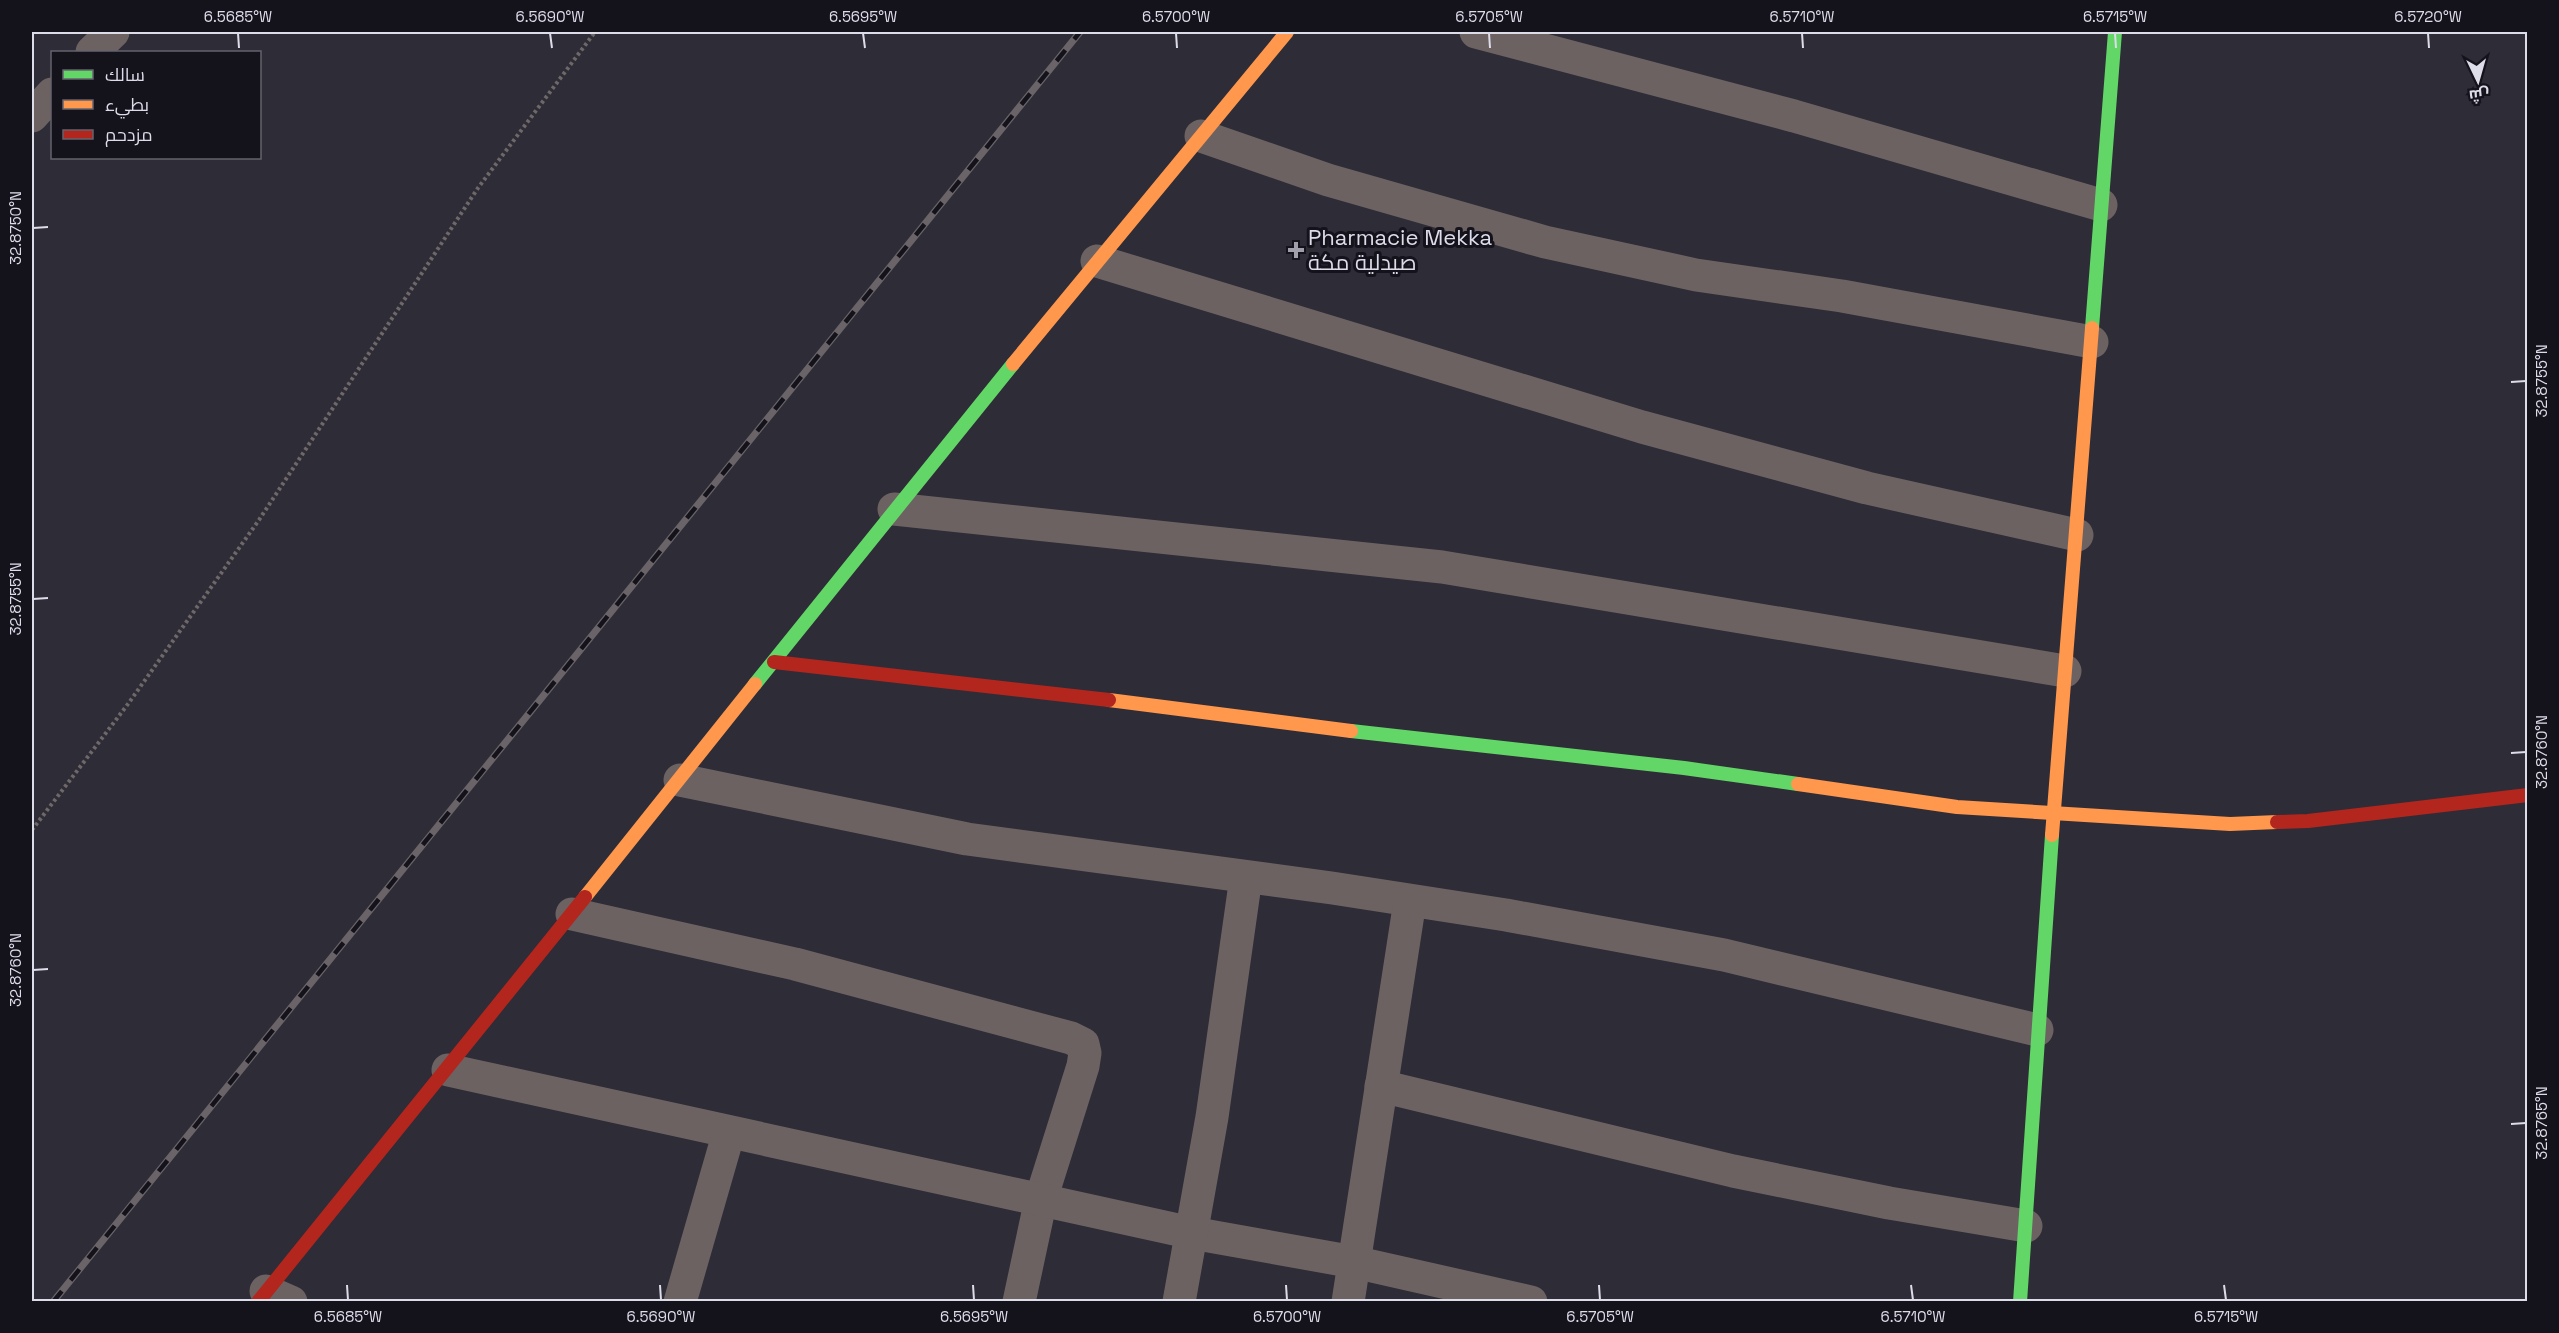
<svg xmlns="http://www.w3.org/2000/svg" width="2559" height="1333" viewBox="0 0 2559 1333" font-family="'Space Grotesk',Cairo,sans-serif">
<style>
.lines{fill:none;stroke-linecap:round;stroke-linejoin:round}
.path{stroke:#6f6869;stroke-width:4;stroke-dasharray:3 3;stroke-linecap:butt}
.street{stroke:#6c6262;stroke-width:33}
.fast{stroke:#63d668;stroke-width:14}
.slow{stroke:#ff974d;stroke-width:14}
.jam{stroke:#b3261e;stroke-width:14}
.rail-casing{stroke:#6a6468;stroke-width:7}
.rail{stroke:#14121b;stroke-width:4.5;stroke-dasharray:14;stroke-linecap:butt}
.ticks{fill:none;stroke:#dddce9;stroke-width:2}
.poi-dot{fill:#a09eab;stroke:#14121b;stroke-width:2}
.labels{text-anchor:middle;stroke-width:6;stroke-linejoin:round;paint-order:stroke}
.poi-label{font-size:22px;fill:#dddce9;stroke:#14121b;text-anchor:start}
.neatline{fill:none;stroke:#dddce9;stroke-width:2}
.ticks-label{font-size:15px;text-anchor:middle;fill:#dddce9}
</style>
<rect width="100%" height="100%" fill="#2e2c37"/>
<g class="lines">
<polyline class="path" points="32,830 128,704 259,520 478,188 595,32"/>
<g class="street">
<polyline points="1476,32 1794,116 2101,205"/>
<polyline points="92,52 113,32"/>
<polyline points="32,116 52,94"/>
<polyline points="1201,136 1328,180 1545,242 1696,275 1842,296 2092,342"/>
<polyline points="1097,261 1642,427 1867,488 2077,535"/>
<polyline points="894,509 1442,567 2065,671"/>
<polyline points="680,780 967,839 1332,888 1506,915 1724,955 2037,1030"/>
<polyline points="572,914 795,964 1071,1038 1083,1044 1085,1053 1083,1066 1041,1199 1019,1302"/>
<polyline points="448,1070 1192,1233 1354,1262 1531,1302"/>
<polyline points="1381,1086 1733,1171 1889,1203 2026,1226"/>
<polyline points="266,1291 291,1302"/>
<polyline points="680,1302 729,1132"/>
<polyline points="1179,1302 1212,1117 1246,877"/>
<polyline points="1348,1302 1410,901"/>
</g>
<g class="fast">
<polyline points="2092,328 2115,32"/>
<polyline points="755,684 1013,364"/>
<polyline points="1351,731 1684,768 1798,784"/>
<polyline points="2020,1302 2052,835"/>
</g>
<g class="slow">
<polyline points="1013,364 1287,32"/>
<polyline points="1109,700 1351,731"/>
<polyline points="1798,784 1957,807 2230,824 2277,822"/>
<polyline points="2052,835 2092,328"/>
<polyline points="585,897 755,684"/>
</g>
<g class="jam">
<polyline points="774,662 1109,700"/>
<polyline points="2277,822 2308,821 2528,795"/>
<polyline points="258,1302 585,897"/>
</g>
<g class="rail-casing">
<polyline id="rail" points="53,1302 1080,32"/>
</g>
<use href="#rail" class="rail"/>
</g>
<path class="ticks" d="M238 33 239 48M550 33 552 48M863 33 865 48M1176 33 1177 48M1489 33 1490 48M1802 33 1803 48M2115 33 2116 48M2428 33 2429 48M33 228 48 227M2511 382 2526 381M33 599 48 598M2511 753 2526 752M33 970 48 969M2511 1124 2526 1123M347 1285 348 1300M660 1285 661 1300M973 1285 974 1300M1286 1285 1287 1300M1599 1285 1600 1300M1911 1285 1913 1300M2224 1285 2226 1300"/>
<path class="poi-dot" d="M1293 241h6v6h6v6h-6v6h-6v-6h-6v-6h6z"/>
<g class="labels">
<g class="poi-label">
<text x="1308" y="245">Pharmacie Mekka<tspan x="1308" dy="25">صيدلية مكة</tspan></text>
</g>
</g>
<rect width="2559" height="1333" fill="none" stroke="#14121b" stroke-width="66"/>
<rect x="51" y="51" width="210" height="108" fill="#14121b" stroke="#64636d" stroke-width="1.5"/>
<rect x="63" y="70" width="30" height="9" fill="#63d668" stroke="#64636d" stroke-width="1.5"/>
<text x="105" y="81" font-size="18" fill="#dddce9">سالك</text>
<rect x="63" y="100" width="30" height="9" fill="#ff974d" stroke="#64636d" stroke-width="1.5"/>
<text x="105" y="111" font-size="18" fill="#dddce9">بطيء</text>
<rect x="63" y="130" width="30" height="9" fill="#b3261e" stroke="#64636d" stroke-width="1.5"/>
<text x="105" y="141" font-size="18" fill="#dddce9">مزدحم</text>
<g transform="translate(2478 81) rotate(175)" stroke="#14121b" stroke-width="4.5" paint-order="stroke">
<path d="M0-4.5L10 22L0 15L-10 22Z" fill="#dddce9"/>
<text y="-9" font-size="16" font-weight="bold" text-anchor="middle" fill="#dddce9">ش</text>
</g>
<rect x="33" y="33" width="2493" height="1267" class="neatline"/>
<g class="ticks-label">
<text x="238" y="22">6.5685°W</text>
<text x="550" y="22">6.5690°W</text>
<text x="863" y="22">6.5695°W</text>
<text x="1176" y="22">6.5700°W</text>
<text x="1489" y="22">6.5705°W</text>
<text x="1802" y="22">6.5710°W</text>
<text x="2115" y="22">6.5715°W</text>
<text x="2428" y="22">6.5720°W</text>
<text transform="translate(16 228) rotate(-90)" y="5">32.8750°N</text>
<text transform="translate(2542 381) rotate(-90)" y="5">32.8755°N</text>
<text transform="translate(16 599) rotate(-90)" y="5">32.8755°N</text>
<text transform="translate(2542 752) rotate(-90)" y="5">32.8760°N</text>
<text transform="translate(16 970) rotate(-90)" y="5">32.8760°N</text>
<text transform="translate(2542 1123) rotate(-90)" y="5">32.8765°N</text>
<text x="348" y="1322">6.5685°W</text>
<text x="661" y="1322">6.5690°W</text>
<text x="974" y="1322">6.5695°W</text>
<text x="1287" y="1322">6.5700°W</text>
<text x="1600" y="1322">6.5705°W</text>
<text x="1913" y="1322">6.5710°W</text>
<text x="2226" y="1322">6.5715°W</text>
</g>
</svg>
